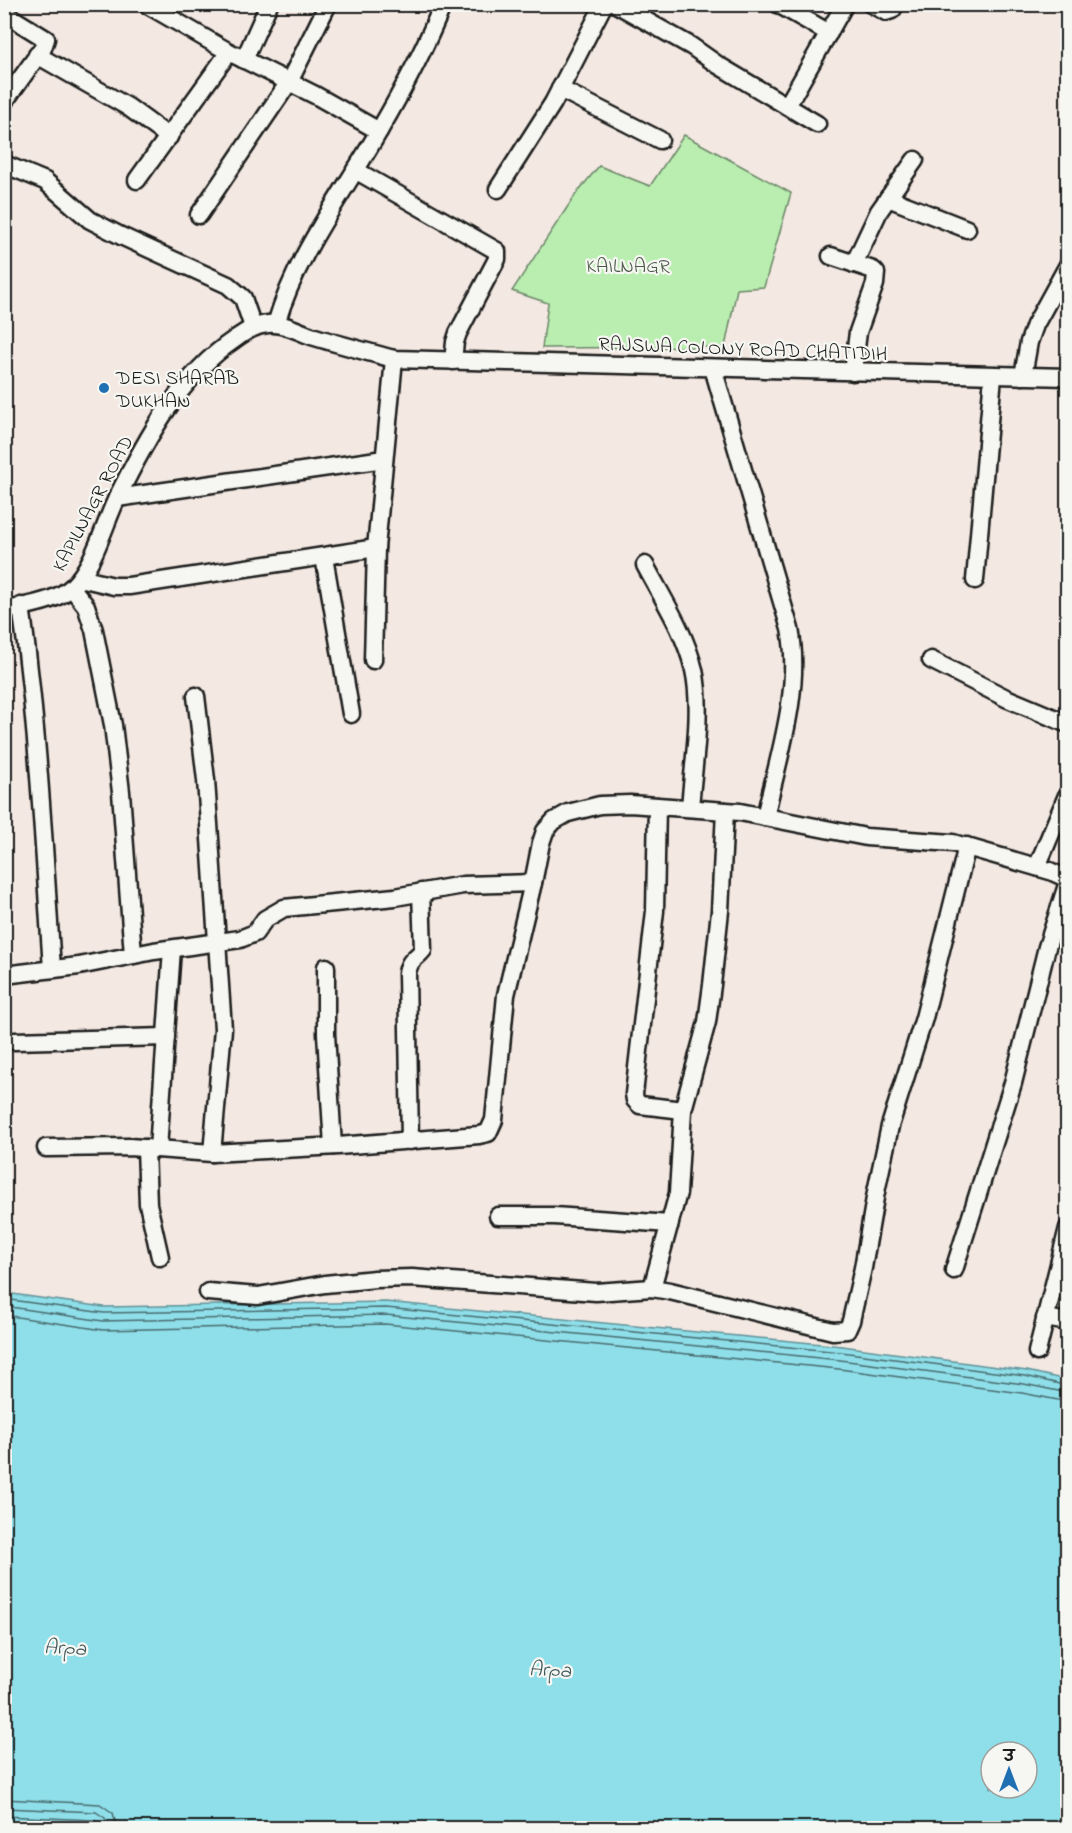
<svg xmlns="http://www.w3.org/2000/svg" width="1072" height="1833" viewBox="0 0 1072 1833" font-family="'Indie Flower','Playpen Sans Deva',sans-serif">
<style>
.green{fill:#b9eeb0;stroke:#6a8566;stroke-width:1.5}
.water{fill:#8edfe9;stroke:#609197;stroke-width:1.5;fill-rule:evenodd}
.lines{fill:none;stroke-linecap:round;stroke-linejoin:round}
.shore{stroke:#4a6a6e;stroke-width:1.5}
.minor-casing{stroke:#1c1c1c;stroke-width:21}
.minor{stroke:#f6f6f2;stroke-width:16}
.poi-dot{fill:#1f6fb2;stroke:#f6f6f2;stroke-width:2}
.labels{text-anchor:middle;stroke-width:4.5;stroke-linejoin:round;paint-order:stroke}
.park-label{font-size:20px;fill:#4b5b48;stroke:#f6f6f2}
.street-label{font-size:20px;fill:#1c1c1c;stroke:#f6f6f2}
.poi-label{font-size:20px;fill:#1c1c1c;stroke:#f6f6f2;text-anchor:start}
.water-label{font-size:21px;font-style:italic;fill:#3e565a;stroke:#f6f6f2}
</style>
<rect width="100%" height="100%" fill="#f3e8e2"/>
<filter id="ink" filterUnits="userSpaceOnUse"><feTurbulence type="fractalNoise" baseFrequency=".0167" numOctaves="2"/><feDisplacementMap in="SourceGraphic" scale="12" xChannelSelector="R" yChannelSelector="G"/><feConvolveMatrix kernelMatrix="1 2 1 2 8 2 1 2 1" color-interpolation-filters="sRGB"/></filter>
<g filter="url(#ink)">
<polygon class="green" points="684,135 791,193 764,287 737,289 725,347 542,348 548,303 512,291 576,194 599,166 650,186"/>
<path class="water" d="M5 1293 104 1307 386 1302 842 1346 1027 1371 1067 1380V1828H137L5 1822ZM991 1752H1027V1788H991Z"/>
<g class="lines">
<g class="shore">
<polyline points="4,1299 104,1313 386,1308 841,1352 1025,1376 1068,1386"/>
<polyline points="4,1306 103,1321 386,1315 840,1360 1024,1384 1068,1393"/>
<polyline points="4,1315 103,1330 385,1324 839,1369 1022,1393 1068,1402"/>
<polyline points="4,1799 100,1804 113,1813 117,1828"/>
<polyline points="4,1808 96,1812 105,1818 108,1828"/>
<polyline points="4,1816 94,1820 99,1823 100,1828"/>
</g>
<g class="minor-casing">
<g id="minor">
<polyline points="146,4 229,52 315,95 379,131"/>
<polyline points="616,4 691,46 718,65 817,124"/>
<polyline points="778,4 829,33"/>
<polyline points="871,4 886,12 892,10 896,4"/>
<polyline points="4,13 46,39 43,48 4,102"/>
<polyline points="37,55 128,107 169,137"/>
<polyline points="244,60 269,4"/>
<polyline points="560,89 660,140"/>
<polyline points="787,106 845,4"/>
<polyline points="4,164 45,181 90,220 121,236 228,285 243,298 253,327"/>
<polyline points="355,170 497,251 497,259 458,333 455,342 453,361"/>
<polyline points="137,180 229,52"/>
<polyline points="498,189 553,103 604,4"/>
<polyline points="888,198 967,229"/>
<polyline points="199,215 289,82 328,4"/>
<polyline points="831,256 873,270 876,273 875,284 858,332 853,372"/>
<polyline points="854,264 879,211 915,160"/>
<path d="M276 324C297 253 343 194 379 131 403 90 425 49 443 4"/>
<path d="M713 368 790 629C802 688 778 759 765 817"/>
<polyline points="1023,376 1029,342 1035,325 1068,265"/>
<polyline points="117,498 384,459"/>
<polyline points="324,557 351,714"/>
<path d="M645 565C663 599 685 632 694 670 703 710 693 766 690 808"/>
<polyline points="80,578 114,586 129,586 376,548"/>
<polyline points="975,580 993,376"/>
<polyline points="72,588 86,606 94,630 113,725 121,792 133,955"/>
<path d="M21 606C38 727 44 848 52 969"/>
<path d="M4 611C26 605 56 602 72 587 94 566 104 525 117 498 146 439 180 376 235 339 245 332 255 325 268 324 283 322 301 333 315 337 341 345 368 352 394 359L1068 377"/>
<polyline points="373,660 376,548 394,359"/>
<polyline points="931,660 1006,698 1068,724"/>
<polyline points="196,696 206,780 223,1029 212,1153"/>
<polyline points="657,806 655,911 634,1094 635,1100 640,1105 683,1110"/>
<polyline points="1037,867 1068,793"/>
<polyline points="326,967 326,1034 333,1146"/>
<polyline points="4,975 79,966 154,951 240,939 255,933 265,919 284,908 395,897 463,885 533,883"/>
<polyline points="14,1041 166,1037"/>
<path d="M410 1141 407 973C410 958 415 960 423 950L421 892"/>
<polyline points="46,1148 129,1147 212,1153 338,1146 479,1135 488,1133 494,1120 506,995 533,883 541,843 545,831 554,821 568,813 600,805 630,804 740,812 866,837 953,843 1050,871 1068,879"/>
<polyline points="146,1148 148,1204 160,1257"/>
<polyline points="158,1149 172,949"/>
<polyline points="498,1216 554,1216 670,1224"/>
<polyline points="954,1270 1013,1083 1047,947 1068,882"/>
<polyline points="652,1288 678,1193 683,1110 707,1022 712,985 720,911 725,811"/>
<polyline points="208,1292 258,1296 325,1284 375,1279 412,1278 596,1292 652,1288 670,1291 833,1331 847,1330 851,1321 863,1268 876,1192 890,1126 924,1018 967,846"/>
<polyline points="1045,1318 1068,1322"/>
<polyline points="1037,1352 1068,1228"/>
</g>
</g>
<use href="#minor" class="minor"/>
</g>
</g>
<circle class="poi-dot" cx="104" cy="388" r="6"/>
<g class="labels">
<g class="park-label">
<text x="628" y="272">KAILNAGR</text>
</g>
<g class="street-label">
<text transform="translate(743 348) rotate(2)" y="7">RAJSWA COLONY ROAD CHATIDIH</text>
<text transform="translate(92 503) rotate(-62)" y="7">KAPILNAGR ROAD</text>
</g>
<g class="poi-label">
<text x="116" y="384">DESI SHARAB<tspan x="116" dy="23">DUKHAN</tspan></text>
</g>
<g class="water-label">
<text transform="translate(65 1647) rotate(3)" y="7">Arpa</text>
<text transform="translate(550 1669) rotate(3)" y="7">Arpa</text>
</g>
</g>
<rect width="1072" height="1833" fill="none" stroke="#f6f6f2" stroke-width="24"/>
<rect x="12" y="12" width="1048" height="1809" fill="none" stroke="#1c1c1c" stroke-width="2" filter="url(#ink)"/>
<g transform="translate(1009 1770)"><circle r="28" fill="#f6f6f2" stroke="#9f9f9c" stroke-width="1.5"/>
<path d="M0-4.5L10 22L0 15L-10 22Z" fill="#1f6fb2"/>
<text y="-9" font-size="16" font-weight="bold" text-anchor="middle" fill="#1c1c1c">उ</text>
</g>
</svg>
